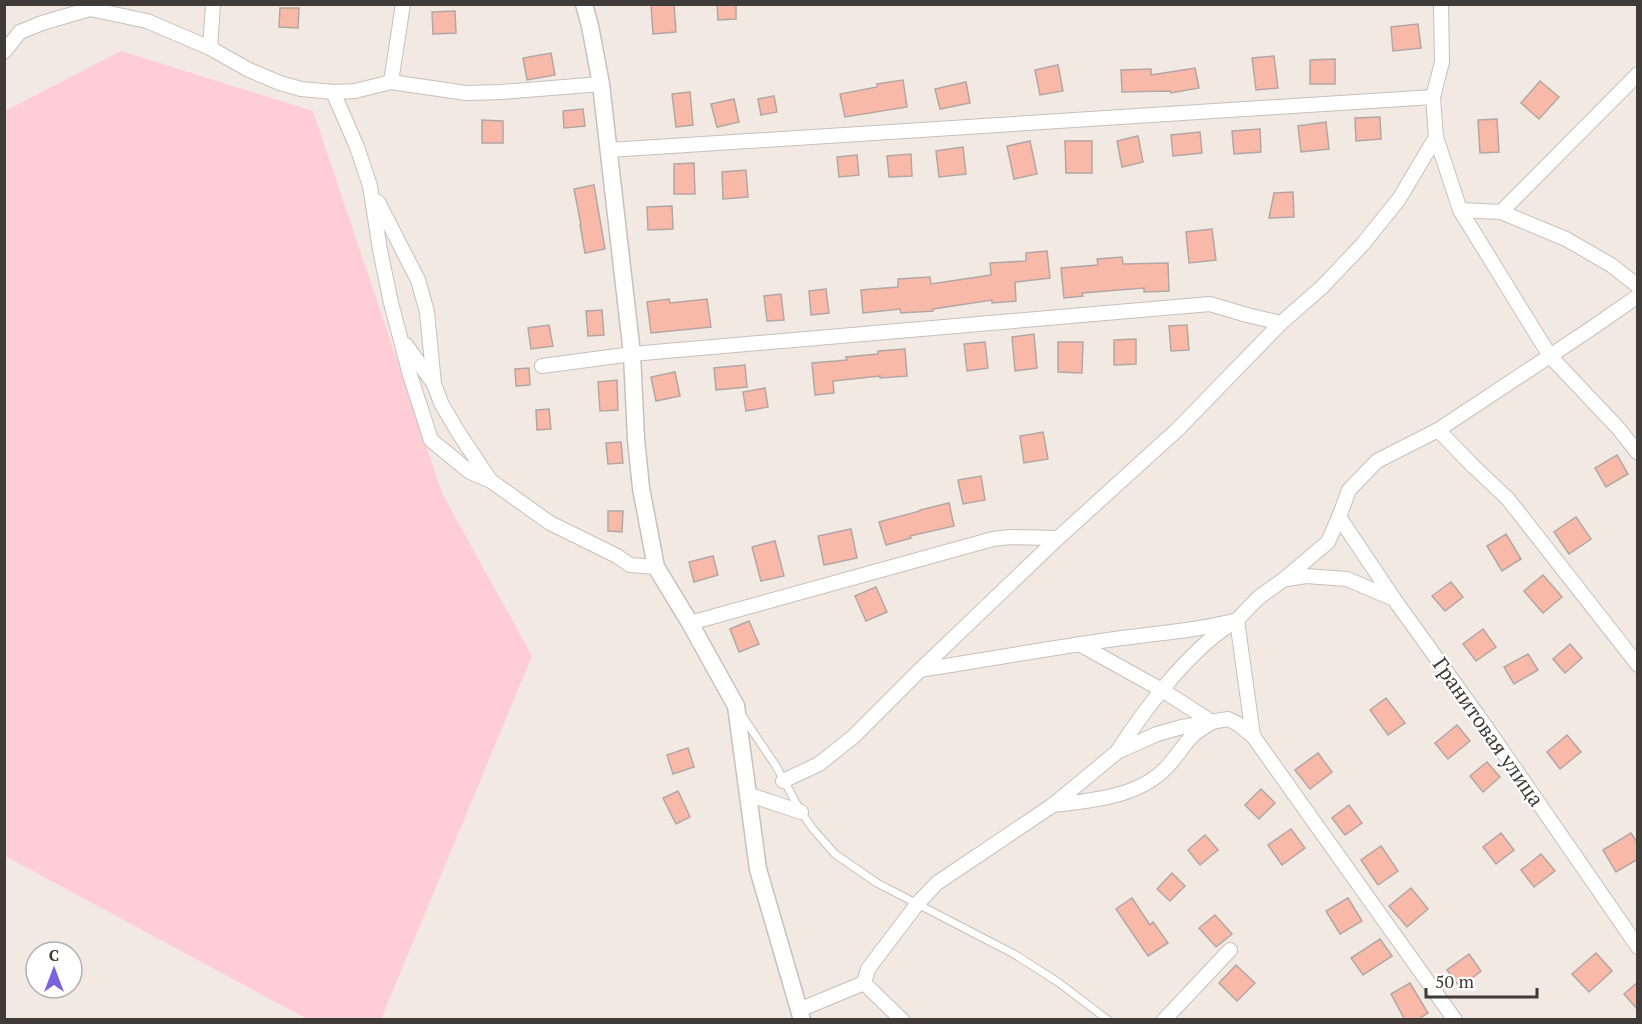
<svg xmlns="http://www.w3.org/2000/svg" width="1642" height="1024" viewBox="0 0 1642 1024" font-family="'PT Serif',serif">
<style>
.green{fill:#fecdd5}
.building{fill:#f9b9a9;stroke:#b3a7a4;stroke-width:1.5}
.lines{fill:none;stroke-linecap:round;stroke-linejoin:round}
.service-casing{stroke:#c8c0b9;stroke-width:9}
.minor-casing{stroke:#c8c0b9;stroke-width:16}
.tertiary-casing{stroke:#c8c0b9;stroke-width:19}
.service{stroke:#fff;stroke-width:7}
.minor{stroke:#fff;stroke-width:14}
.tertiary{stroke:#fff;stroke-width:16}
.labels{text-anchor:middle;stroke-width:4.5;stroke-linejoin:round;paint-order:stroke}
.street-label{font-size:21px;fill:#3f3b38;stroke:#fff}
</style>
<rect width="100%" height="100%" fill="#f2e9e2"/>
<polygon class="green" points="121,51 313,111 442,493 532,656 381,1019 307,1019 5,856 5,111"/>
<g class="building">
<polygon points="651,4 674,4 676,32 653,34"/>
<polygon points="717,4 736,4 736,19 718,20"/>
<polygon points="280,8 299,8 298,28 279,27"/>
<polygon points="455,11 456,33 433,34 432,12"/>
<polygon points="1418,24 1421,48 1393,51 1391,27"/>
<polygon points="551,53 555,75 527,80 523,58"/>
<polygon points="1274,56 1278,88 1256,90 1252,58"/>
<polygon points="1335,59 1335,84 1310,84 1310,60"/>
<polygon points="1058,65 1063,91 1040,95 1035,70"/>
<polygon points="1195,68 1199,88 1171,93 1170,91 1122,92 1121,70 1151,69 1151,75"/>
<polygon points="903,80 907,107 845,117 840,94 877,87 877,84"/>
<polygon points="1540,81 1559,97 1539,119 1521,103"/>
<polygon points="966,82 970,103 940,109 935,89"/>
<polygon points="690,92 693,125 676,127 672,94"/>
<polygon points="774,96 777,112 761,115 758,99"/>
<polygon points="734,99 739,122 717,127 711,104"/>
<polygon points="583,109 585,126 564,128 563,111"/>
<polygon points="1380,117 1381,139 1356,141 1355,118"/>
<polygon points="1497,119 1499,152 1480,153 1478,120"/>
<polygon points="482,120 503,121 503,143 482,143"/>
<polygon points="1326,122 1329,149 1301,152 1298,126"/>
<polygon points="1260,129 1261,152 1234,154 1232,131"/>
<polygon points="1200,132 1202,153 1173,156 1171,135"/>
<polygon points="1138,136 1143,162 1122,167 1117,141"/>
<polygon points="1030,141 1037,174 1014,179 1007,146"/>
<polygon points="1065,141 1092,141 1092,173 1066,173"/>
<polygon points="963,147 966,174 939,177 936,151"/>
<polygon points="911,154 912,176 889,177 887,156"/>
<polygon points="857,155 859,175 839,177 837,157"/>
<polygon points="694,163 695,194 674,194 674,164"/>
<polygon points="746,170 748,197 723,199 722,172"/>
<polygon points="594,185 605,249 585,253 580,225 581,225 574,189"/>
<polygon points="1293,192 1294,217 1269,218 1274,193"/>
<polygon points="672,206 673,229 648,230 647,207"/>
<polygon points="1212,229 1216,260 1189,263 1186,232"/>
<polygon points="1047,251 1050,278 1015,282 1016,301 992,303 992,300 933,309 933,311 901,313 900,309 863,313 861,290 898,287 898,279 930,277 931,284 991,275 990,263 1026,261 1026,253"/>
<polygon points="1122,257 1123,264 1168,263 1169,291 1144,292 1144,288 1082,293 1083,296 1064,298 1061,268 1098,265 1097,259"/>
<polygon points="826,289 829,313 811,315 809,291"/>
<polygon points="781,294 784,320 767,321 764,296"/>
<polygon points="669,299 670,303 707,299 711,327 651,333 647,302"/>
<polygon points="602,310 604,335 588,336 586,311"/>
<polygon points="549,325 553,346 531,349 528,328"/>
<polygon points="1187,325 1189,350 1171,351 1169,326"/>
<polygon points="1034,334 1037,368 1015,371 1012,337"/>
<polygon points="1136,339 1136,364 1114,365 1114,340"/>
<polygon points="985,342 988,368 967,371 964,344"/>
<polygon points="1058,342 1083,342 1082,373 1058,372"/>
<polygon points="905,349 907,376 880,378 880,376 833,381 834,393 815,395 812,363 847,360 846,357 878,354 878,351"/>
<polygon points="745,365 747,387 716,390 714,368"/>
<polygon points="529,368 530,385 516,386 515,369"/>
<polygon points="675,372 680,396 656,401 651,377"/>
<polygon points="617,380 618,410 600,411 598,382"/>
<polygon points="765,388 768,407 746,411 743,392"/>
<polygon points="549,409 551,429 537,430 536,410"/>
<polygon points="1043,432 1048,459 1024,463 1020,436"/>
<polygon points="621,442 623,463 608,464 606,443"/>
<polygon points="1617,455 1628,474 1606,487 1595,468"/>
<polygon points="981,476 985,500 963,504 958,480"/>
<polygon points="949,503 954,526 910,536 911,538 886,545 879,522 920,511 920,510"/>
<polygon points="608,511 623,511 622,532 608,531"/>
<polygon points="1576,517 1591,539 1569,554 1554,532"/>
<polygon points="851,529 857,558 824,565 818,536"/>
<polygon points="1506,534 1521,559 1502,571 1487,546"/>
<polygon points="775,541 784,576 761,581 752,547"/>
<polygon points="713,556 718,575 694,582 689,562"/>
<polygon points="1543,575 1562,597 1543,613 1524,591"/>
<polygon points="1451,582 1463,597 1445,611 1432,596"/>
<polygon points="876,587 887,612 866,621 855,596"/>
<polygon points="749,621 759,644 739,652 730,629"/>
<polygon points="1483,629 1496,647 1476,661 1463,644"/>
<polygon points="1570,644 1582,658 1565,673 1553,659"/>
<polygon points="1528,654 1538,670 1514,684 1504,667"/>
<polygon points="1386,698 1405,723 1388,735 1370,710"/>
<polygon points="1457,725 1470,741 1448,759 1435,743"/>
<polygon points="1567,735 1581,752 1560,769 1547,752"/>
<polygon points="688,748 694,767 673,774 667,755"/>
<polygon points="1318,753 1332,772 1310,789 1295,770"/>
<polygon points="1487,762 1500,777 1483,792 1470,776"/>
<polygon points="1261,789 1275,803 1259,819 1245,805"/>
<polygon points="678,791 690,817 676,824 663,798"/>
<polygon points="1349,805 1362,823 1345,835 1332,818"/>
<polygon points="1291,829 1305,848 1282,865 1268,845"/>
<polygon points="1501,833 1514,850 1496,864 1483,847"/>
<polygon points="1631,833 1638,844 1638,859 1616,872 1603,850"/>
<polygon points="1205,835 1218,850 1200,865 1188,850"/>
<polygon points="1381,846 1398,871 1378,885 1361,860"/>
<polygon points="1541,854 1555,871 1534,887 1521,870"/>
<polygon points="1172,873 1185,886 1170,901 1157,889"/>
<polygon points="1411,888 1428,909 1407,927 1389,906"/>
<polygon points="1132,898 1150,925 1153,922 1168,943 1148,956 1116,909"/>
<polygon points="1348,898 1362,921 1340,934 1326,911"/>
<polygon points="1215,915 1232,934 1216,947 1199,928"/>
<polygon points="1380,939 1392,956 1363,975 1351,958"/>
<polygon points="1596,953 1612,971 1589,992 1572,974"/>
<polygon points="1469,954 1481,971 1460,987 1447,970"/>
<polygon points="1236,965 1255,983 1237,1001 1219,983"/>
<polygon points="1638,982 1638,1010 1624,994"/>
<polygon points="1410,983 1428,1013 1417,1020 1405,1020 1391,994"/>
</g>
<g class="lines">
<g class="service-casing">
<polyline id="service" points="741,714 776,766 801,812 813,829 835,854 877,883 1014,954 1058,982 1108,1020"/>
</g>
<g class="minor-casing">
<g id="minor">
<polyline points="1441,4 1442,62 1433,97 1436,137 1460,210 1550,356 1618,428 1638,453"/>
<polyline points="210,48 213,4"/>
<polyline points="4,52 20,32 42,23 90,9 147,21 210,48 249,70 280,83 301,89 333,92 355,91 391,82 466,93 502,92 601,84"/>
<polyline points="391,82 403,4"/>
<polyline points="333,92 357,147 370,186 380,250 391,303 410,375 431,440 470,472 491,481 550,523 617,556 630,565 656,567"/>
<polyline points="609,150 1433,97"/>
<polyline points="378,202 418,280 427,312 434,384 441,403 458,432 490,480"/>
<polyline points="1460,210 1501,212 1566,239 1611,265 1638,286"/>
<polyline points="1501,212 1638,74"/>
<polyline points="406,345 434,384"/>
<polyline points="542,366 632,354 1210,304 1247,315 1281,323"/>
<polyline points="1438,430 1473,466 1508,499 1638,665"/>
<polyline points="1339,517 1394,599 1486,727 1638,947"/>
<polyline points="1287,579 1306,576 1347,579 1394,599"/>
<polyline points="690,623 993,539 1010,537 1058,538"/>
<path d="M920 670C985 660 1050 648 1115 639 1156 633 1197 631 1237 620"/>
<path d="M1117 752C1144 710 1187 653 1228 626"/>
<polyline points="783,781 819,764 853,737 920,670 1058,538 1177,430 1281,323 1322,287 1362,245 1399,199 1436,137"/>
<polyline points="747,794 801,812"/>
<path d="M1053 805C1091 801 1138 797 1166 768 1176 758 1183 745 1193 735 1199 730 1206 726 1212 722L1162 690 1079 644"/>
<polyline points="799,1010 864,983"/>
<polyline points="902,1020 864,983 868,969 918,903 937,883 1053,805 1117,752 1157,734 1182,727 1228,719 1238,724 1253,736"/>
<polyline points="1164,1020 1230,950"/>
<polyline points="1455,1020 1253,736 1237,620 1258,598 1283,580 1328,542 1339,517 1349,490 1377,461 1438,430 1589,330 1638,296"/>
</g>
</g>
<g class="tertiary-casing">
<polyline id="tertiary" points="584,4 590,26 601,84 632,354 636,439 641,488 656,567 690,623 736,706 758,869 802,1020"/>
</g>
<use href="#service" class="service"/>
<use href="#minor" class="minor"/>
<use href="#tertiary" class="tertiary"/>
</g>
<g class="labels">
<g class="street-label">
<text transform="translate(1488 732) rotate(55)" y="7">Гранитовая улица</text>
</g>
</g>
<rect width="1642" height="1024" fill="none" stroke="#3f3b38" stroke-width="12"/>
<g transform="translate(54 970)"><circle r="28" fill="#ffffff" stroke="#b2b1af" stroke-width="1.5"/>
<path d="M0-4.5L10 22L0 15L-10 22Z" fill="#7c63de"/>
<text y="-9" font-size="16" font-weight="bold" text-anchor="middle" fill="#3f3b38">С</text>
</g>
<path d="M1426 988v9h111v-9" fill="none" stroke="#3f3b38" stroke-width="3"/>
<text x="1435" y="988" font-size="18" fill="#3f3b38" stroke="#ffffff" stroke-width="4.5" paint-order="stroke">50 m</text>
</svg>
